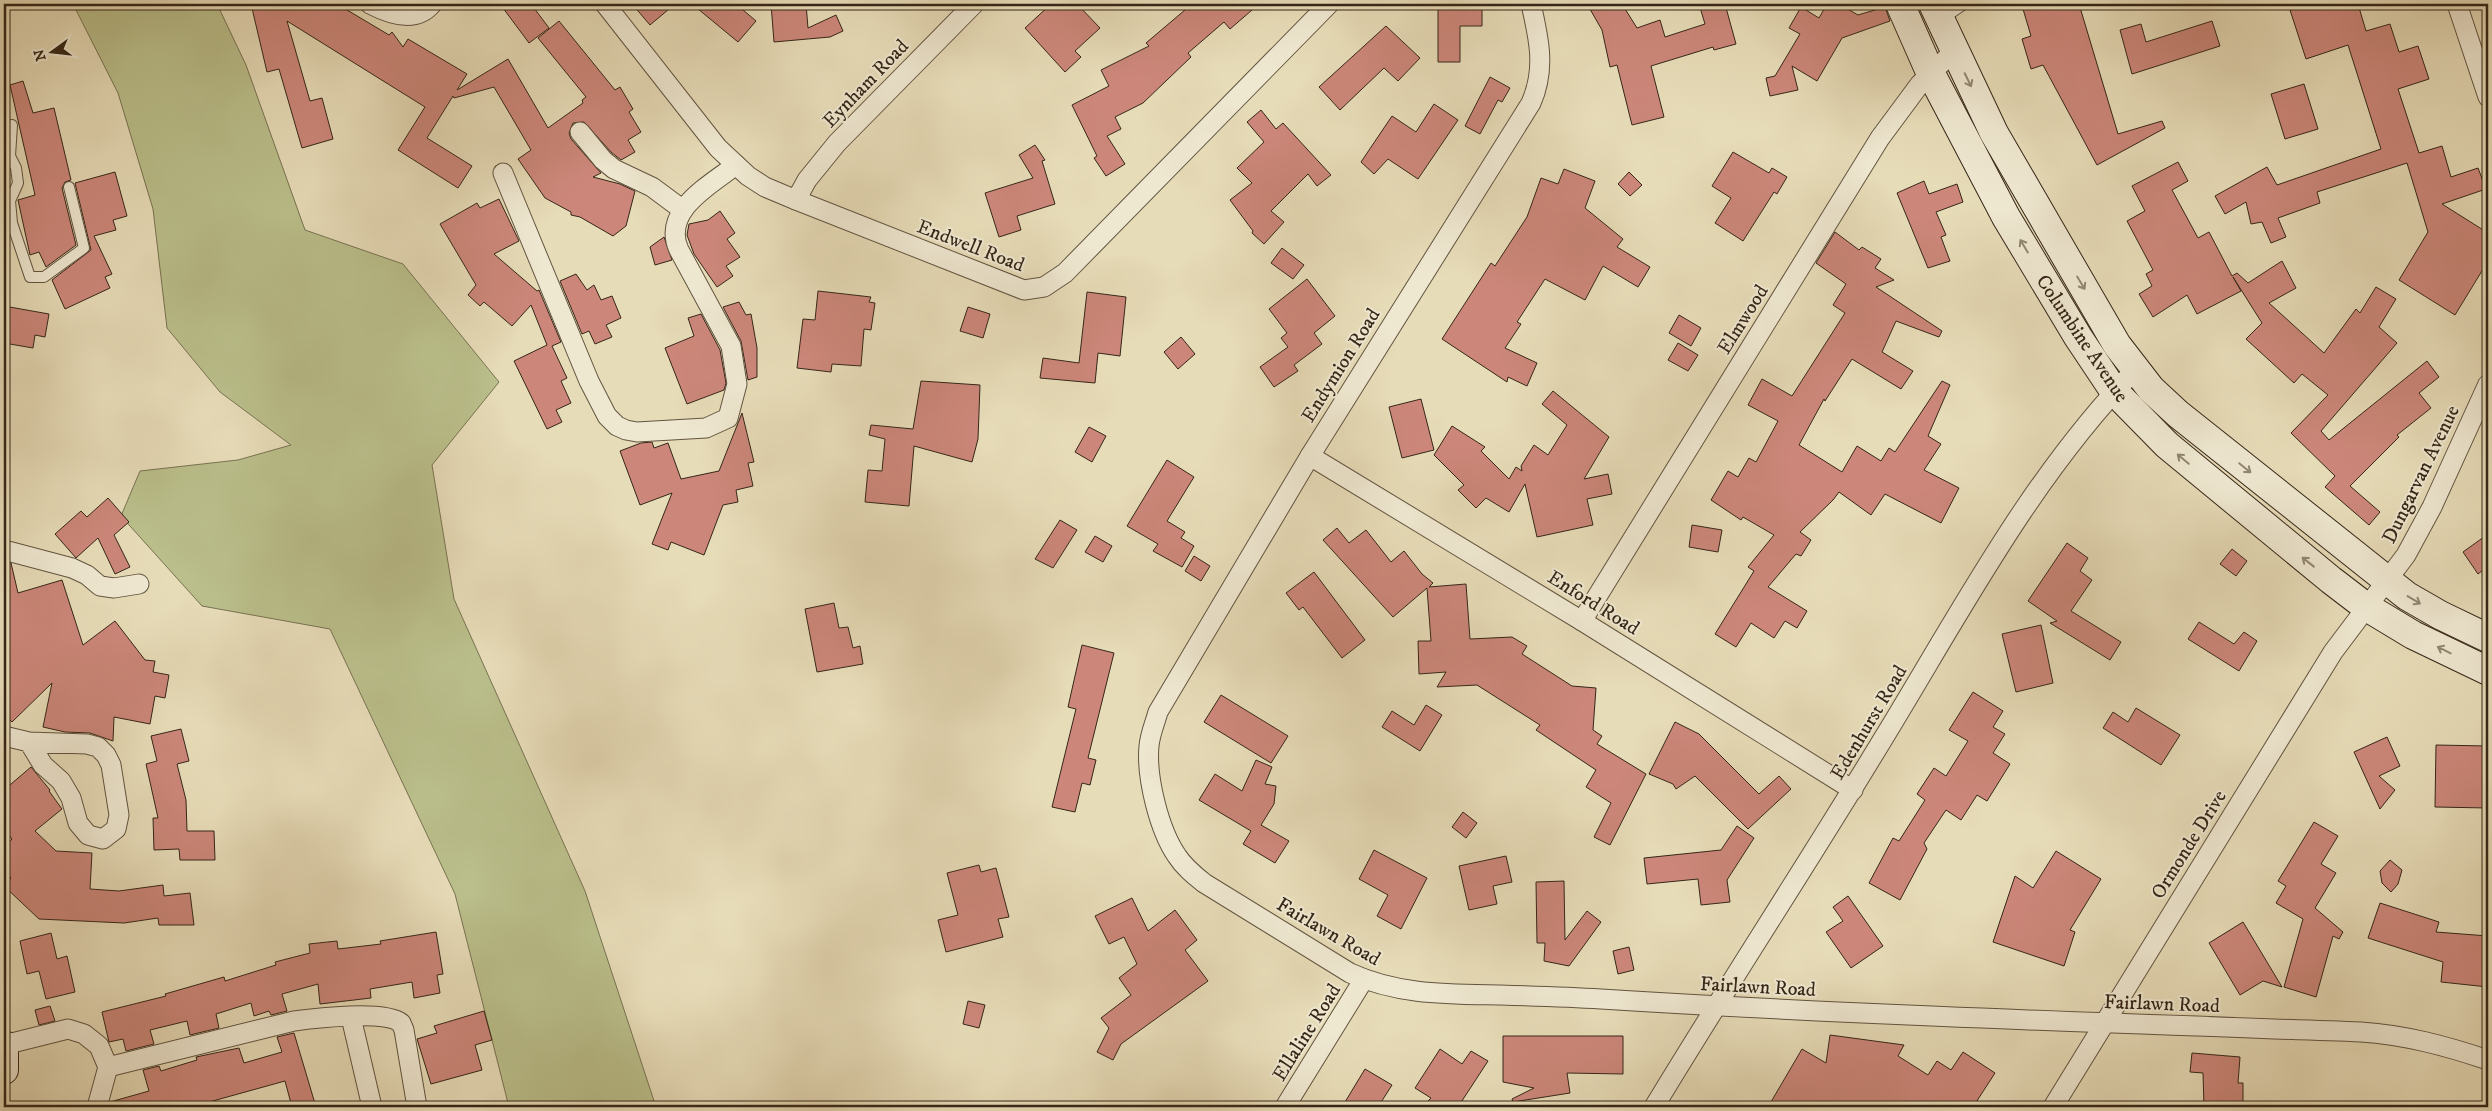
<svg xmlns="http://www.w3.org/2000/svg" width="2492" height="1111" viewBox="0 0 2492 1111" font-family="'IM FELL DW Pica',serif">
<style>
.green{fill:#babf8b;stroke:#787252}
.building{fill:#cc877a;stroke:#352618}
.lines{fill:none;stroke-linecap:round;stroke-linejoin:round}
.lane-casing{stroke:#625440;stroke-width:12}
.street-casing{stroke:#625440;stroke-width:21}
.secondary-casing{stroke:#352618;stroke-width:30}
.lane{stroke:#efe8d1;stroke-width:10}
.street{stroke:#efe8d1;stroke-width:19}
.secondary{stroke:#efe8d1;stroke-width:28}
.oneway{stroke:#928774}
.labels{text-anchor:middle;stroke-width:4;stroke-linejoin:round;paint-order:stroke}
.street-label{font-size:20px;fill:#352618;stroke:#efe8d1}
</style>
<rect width="100%" height="100%" fill="#e7dcb8"/>
<filter id="stains"><feTurbulence type="fractalNoise" baseFrequency=".004" numOctaves="4"/><feColorMatrix values="0 0 0 0 .2 0 0 0 0 .09 0 0 0 0 .02 0 0 0 .5 -.17"/></filter>
<radialGradient id="worn" r=".72"><stop offset=".6" stop-color="#630" stop-opacity="0"/><stop offset="1" stop-color="#630" stop-opacity=".3"/></radialGradient>
<polygon class="green" points="73,4 217,4 246,65 305,230 403,264 499,382 432,465 454,599 585,891 656,1107 509,1107 455,894 330,629 202,606 121,516 140,471 238,460 291,445 220,392 167,328 153,209 118,93"/>
<g class="building">
<polygon points="251,4 337,4 389,35 392,32 403,47 408,39 467,74 457,90 508,59 548,128 583,103 582,100 586,97 538,38 559,21 615,90 620,87 633,109 629,112 641,132 628,140 635,152 621,160 611,152 584,122 573,123 569,133 571,139 601,173 593,177 620,184 635,191 626,226 613,236 580,217 571,215 571,212 545,198 518,159 531,150 494,87 454,98 453,96 427,138 472,166 458,188 398,150 425,107 287,21 310,101 322,98 333,139 302,148 279,69 267,72"/>
<polygon points="500,4 531,4 549,28 529,43"/>
<polygon points="632,4 675,4 650,25"/>
<polygon points="692,4 736,4 756,21 738,42"/>
<polygon points="771,4 806,4 808,28 836,15 843,31 830,37 774,42"/>
<polygon points="1051,4 1077,4 1100,28 1075,51 1081,57 1065,72 1025,28"/>
<polygon points="1192,4 1259,4 1230,29 1224,22 1188,53 1191,57 1143,103 1115,117 1121,129 1107,136 1125,164 1106,176 1094,158 1097,156 1072,105 1109,86 1101,70 1149,46 1146,43"/>
<polygon points="1438,4 1482,4 1482,26 1460,26 1460,62 1438,62"/>
<polygon points="1587,4 1622,4 1637,28 1660,20 1665,37 1705,24 1699,4 1725,4 1736,44 1714,50 1713,47 1651,66 1664,117 1632,125 1617,65 1610,67 1602,30"/>
<polygon points="1827,4 1839,4 1858,15 1885,7 1890,21 1842,38 1817,81 1792,66 1798,90 1770,96 1766,78 1775,76 1800,34 1789,28 1801,7 1819,18"/>
<polygon points="2041,4 2079,4 2118,134 2162,121 2165,128 2097,165 2043,65 2031,69 2022,39 2031,36 2023,9"/>
<polygon points="2310,4 2358,4 2366,31 2390,24 2399,52 2418,46 2429,79 2398,89 2419,153 2442,146 2451,177 2478,168 2486,189 2442,204 2488,233 2488,261 2455,315 2399,280 2428,232 2407,163 2317,192 2320,203 2278,218 2286,237 2271,243 2262,222 2251,224 2246,202 2225,214 2215,196 2267,167 2277,185 2381,149 2348,45 2306,59 2290,10"/>
<polygon points="2212,21 2220,46 2132,74 2120,30 2141,24 2146,42"/>
<polygon points="1386,26 1420,58 1398,81 1384,68 1340,110 1319,87"/>
<polygon points="1490,77 1510,88 1502,102 1498,100 1480,134 1465,126"/>
<polygon points="23,81 33,113 54,108 71,180 65,182 62,188 76,245 46,267 39,252 30,255 18,200 35,195 10,85"/>
<polygon points="2304,84 2318,129 2285,139 2271,94"/>
<polygon points="1434,104 1458,120 1418,179 1388,159 1374,174 1361,162 1392,116 1416,132"/>
<polygon points="1261,110 1276,129 1283,123 1331,175 1317,186 1308,174 1271,211 1284,222 1264,244 1252,233 1253,231 1230,200 1252,183 1237,168 1264,142 1247,122"/>
<polygon points="1035,145 1045,160 1042,161 1055,204 1017,216 1021,230 999,237 985,193 1033,178 1019,155"/>
<polygon points="1733,152 1769,173 1772,168 1787,177 1777,194 1774,192 1743,241 1715,223 1731,198 1712,186"/>
<polygon points="2178,162 2188,181 2172,190 2198,238 2209,232 2232,276 2237,273 2248,283 2282,261 2296,288 2269,303 2324,353 2356,309 2360,313 2376,287 2396,299 2379,327 2397,343 2321,431 2329,440 2427,361 2439,377 2419,393 2431,408 2397,435 2399,437 2350,486 2380,512 2369,525 2325,487 2335,476 2291,433 2328,395 2302,374 2294,383 2246,339 2262,323 2233,277 2241,291 2197,314 2187,295 2153,317 2139,294 2152,286 2146,274 2153,270 2127,221 2145,211 2132,186"/>
<polygon points="1564,169 1595,181 1585,208 1623,239 1617,247 1650,267 1638,287 1603,266 1585,300 1545,279 1517,322 1521,324 1505,348 1537,363 1527,386 1508,377 1507,382 1442,339 1491,263 1495,266 1527,217 1541,178 1558,184"/>
<polygon points="115,172 127,216 113,220 116,230 94,236 112,274 105,277 110,288 65,309 52,280 91,250 75,183"/>
<polygon points="1629,172 1642,185 1630,196 1618,184"/>
<polygon points="1924,181 1929,194 1957,184 1963,202 1936,212 1946,235 1941,237 1950,261 1928,268 1897,193"/>
<polygon points="499,199 519,241 494,254 537,291 539,290 561,342 552,346 567,378 561,381 571,403 556,410 562,422 547,429 514,361 547,345 531,305 512,326 484,302 480,306 468,295 476,285 440,224 477,203 480,208"/>
<polygon points="720,211 735,233 727,239 740,257 726,266 733,276 717,287 694,254 687,235 689,224 708,220"/>
<polygon points="1835,232 1859,250 1862,247 1881,259 1875,268 1894,280 1876,287 1942,331 1939,337 1896,321 1882,352 1913,371 1901,389 1852,359 1825,401 1824,399 1799,445 1842,472 1857,446 1881,461 1889,448 1895,452 1942,381 1950,385 1928,436 1941,444 1924,470 1959,488 1941,523 1885,494 1871,515 1839,492 1833,500 1800,532 1811,540 1801,556 1796,554 1768,587 1807,611 1797,628 1785,621 1774,638 1751,623 1736,647 1715,634 1754,571 1748,567 1774,535 1743,517 1741,520 1711,500 1728,471 1738,477 1749,458 1756,462 1778,421 1748,405 1762,379 1792,396 1845,313 1833,305 1846,284 1816,263"/>
<polygon points="664,237 672,260 655,265 650,247"/>
<polygon points="1282,248 1304,265 1293,279 1271,263"/>
<polygon points="576,274 587,290 594,285 601,300 612,296 621,318 606,325 612,337 595,344 589,331 582,334 560,281"/>
<polygon points="1307,279 1335,316 1314,333 1322,344 1294,365 1298,371 1274,387 1260,367 1288,347 1281,338 1287,333 1269,309"/>
<polygon points="818,291 871,297 869,302 875,303 871,330 864,329 861,366 832,364 831,372 797,368 803,319 815,320"/>
<polygon points="1087,292 1126,297 1120,356 1098,353 1095,383 1040,378 1043,358 1079,363"/>
<polygon points="739,302 746,315 751,314 757,348 757,377 748,380 741,341 723,307"/>
<polygon points="4,306 49,314 45,337 35,335 33,348 4,343"/>
<polygon points="968,307 990,314 983,338 960,331"/>
<polygon points="701,314 720,350 726,383 724,390 687,404 665,348 694,336 688,318"/>
<polygon points="1679,315 1701,328 1691,346 1669,333"/>
<polygon points="1181,337 1195,354 1178,369 1164,352"/>
<polygon points="1678,343 1698,355 1688,371 1668,360"/>
<polygon points="921,381 980,385 978,439 972,462 914,446 909,506 865,502 868,470 882,471 885,439 869,435 871,425 913,429"/>
<polygon points="1553,391 1609,437 1584,479 1608,474 1612,494 1587,499 1593,525 1537,537 1525,484 1509,512 1486,498 1476,508 1458,490 1464,485 1434,455 1452,426 1485,447 1481,451 1509,479 1516,467 1522,471 1521,466 1534,445 1548,455 1567,425 1542,404"/>
<polygon points="1421,399 1434,450 1402,458 1389,407"/>
<polygon points="742,413 754,462 748,463 753,486 736,490 738,502 723,505 704,555 671,542 668,550 652,544 672,493 640,505 620,451 641,443 652,442 654,448 668,443 681,479 719,471"/>
<polygon points="1089,427 1106,436 1092,462 1075,452"/>
<polygon points="1167,460 1194,477 1167,521 1185,532 1181,538 1194,546 1182,567 1153,551 1158,544 1127,526"/>
<polygon points="108,498 129,522 114,535 130,567 115,574 98,538 76,558 55,534 81,511 87,517"/>
<polygon points="1060,520 1077,530 1053,568 1035,559"/>
<polygon points="1692,525 1722,530 1718,552 1689,547"/>
<polygon points="1337,528 1349,543 1366,530 1391,562 1404,551 1422,574 1433,583 1429,587 1466,584 1470,639 1512,637 1527,646 1522,654 1572,686 1596,688 1593,730 1602,736 1597,744 1646,774 1610,845 1594,837 1611,803 1586,787 1596,770 1536,730 1540,725 1477,685 1437,687 1446,672 1419,674 1418,641 1431,641 1427,588 1393,617 1323,540"/>
<polygon points="2488,534 2488,566 2478,574 2463,552"/>
<polygon points="1095,536 1112,546 1103,562 1085,552"/>
<polygon points="2067,543 2088,558 2080,571 2092,580 2071,611 2121,642 2110,660 2050,623 2057,621 2028,601"/>
<polygon points="2232,549 2247,561 2236,576 2220,564"/>
<polygon points="1194,556 1210,566 1201,581 1185,571"/>
<polygon points="4,562 11,563 18,593 62,580 83,645 115,621 145,660 155,661 153,672 169,675 165,698 155,696 150,724 114,717 113,741 90,733 65,732 43,727 52,683 12,722 4,714"/>
<polygon points="1314,572 1365,640 1342,658 1303,607 1299,610 1286,593"/>
<polygon points="834,603 839,628 848,627 853,648 860,646 863,664 817,672 805,609"/>
<polygon points="2199,622 2234,644 2244,632 2257,641 2239,671 2188,639"/>
<polygon points="2041,625 2053,683 2016,692 2002,634"/>
<polygon points="1082,645 1114,653 1088,758 1096,760 1090,785 1082,783 1075,812 1052,807 1076,709 1068,707"/>
<polygon points="1973,692 2003,711 1993,727 2005,734 1993,753 2010,764 1987,801 1977,795 1961,820 1946,810 1924,843 1927,849 1900,900 1869,883 1893,838 1899,841 1925,800 1917,794 1934,768 1946,776 1968,741 1949,730"/>
<polygon points="1221,695 1288,736 1271,763 1204,722"/>
<polygon points="1426,705 1442,715 1420,751 1382,727 1392,711 1414,725"/>
<polygon points="2136,708 2180,735 2161,765 2103,728 2113,712 2128,722"/>
<polygon points="1675,722 1699,734 1759,794 1779,776 1791,789 1748,829 1695,776 1676,789 1673,784 1649,774"/>
<polygon points="181,729 189,761 177,764 186,800 187,831 214,831 215,860 180,860 179,849 154,850 153,818 158,818 146,764 157,761 151,736"/>
<polygon points="2387,737 2400,766 2379,776 2395,790 2380,809 2354,752"/>
<polygon points="2436,745 2488,746 2488,808 2435,807"/>
<polygon points="1256,760 1272,767 1265,784 1276,786 1274,804 1261,825 1289,841 1275,863 1243,844 1251,831 1199,800 1215,774 1242,791"/>
<polygon points="31,767 50,790 49,791 62,809 35,831 56,851 92,853 90,889 119,891 163,885 164,896 190,893 194,925 159,925 158,918 124,923 39,919 4,886 11,878 4,871 4,848 12,839 4,829 4,790"/>
<polygon points="1463,812 1477,823 1466,838 1452,827"/>
<polygon points="2314,822 2338,836 2321,864 2336,873 2315,908 2343,932 2339,939 2333,936 2316,997 2284,987 2303,919 2276,903 2286,886 2278,881"/>
<polygon points="1737,826 1754,838 1727,880 1730,902 1701,905 1698,879 1647,884 1644,858 1721,850"/>
<polygon points="1374,850 1427,878 1401,929 1377,916 1388,895 1359,879"/>
<polygon points="2056,851 2101,879 2070,930 2075,932 2064,966 1993,942 2015,876 2033,888"/>
<polygon points="1506,856 1512,882 1493,886 1497,904 1469,910 1459,866"/>
<polygon points="2390,860 2402,870 2398,884 2391,892 2382,883 2380,871"/>
<polygon points="979,865 981,872 996,868 1009,917 998,919 1003,937 946,952 938,920 958,915 947,873"/>
<polygon points="1564,881 1565,940 1587,911 1601,922 1569,966 1544,961 1545,943 1537,943 1536,882"/>
<polygon points="1848,896 1883,946 1851,968 1826,932 1843,921 1833,907"/>
<polygon points="1132,898 1148,931 1175,910 1197,940 1185,950 1208,981 1121,1044 1113,1060 1097,1052 1109,1028 1101,1018 1131,995 1119,978 1137,964 1124,937 1109,944 1095,916"/>
<polygon points="2380,903 2439,922 2436,932 2488,936 2488,987 2441,982 2443,962 2368,938"/>
<polygon points="2243,922 2282,987 2263,981 2240,995 2209,943"/>
<polygon points="436,932 443,974 437,975 440,993 414,998 412,982 370,989 371,998 320,1004 318,984 282,994 287,1011 271,1015 269,1011 254,1016 251,1003 216,1014 219,1028 190,1035 187,1021 150,1030 154,1044 126,1051 123,1039 109,1042 102,1012 166,996 165,994 224,977 225,981 276,965 275,962 310,953 309,944 337,941 338,949 381,944 380,941"/>
<polygon points="51,933 57,959 67,956 75,992 46,999 39,971 27,974 20,941"/>
<polygon points="1629,947 1634,970 1618,974 1613,951"/>
<polygon points="968,1001 985,1005 979,1028 963,1024"/>
<polygon points="50,1006 55,1021 39,1025 35,1010"/>
<polygon points="484,1011 492,1040 475,1045 482,1070 431,1084 417,1039 437,1033 434,1026"/>
<polygon points="294,1033 316,1107 292,1107 285,1081 191,1107 110,1107 110,1102 149,1091 143,1070 159,1066 161,1071 197,1060 196,1057 239,1048 244,1063 282,1052 277,1037"/>
<polygon points="1830,1035 1904,1045 1898,1056 1928,1075 1937,1061 1951,1070 1963,1052 1995,1073 1973,1107 1768,1107 1802,1049 1826,1063"/>
<polygon points="1503,1036 1623,1036 1623,1074 1567,1073 1570,1093 1513,1102 1512,1099 1534,1088 1503,1082"/>
<polygon points="1440,1049 1462,1064 1471,1051 1488,1061 1458,1107 1422,1107 1431,1098 1415,1088"/>
<polygon points="2192,1053 2240,1057 2238,1083 2243,1083 2243,1107 2204,1107 2203,1073 2190,1072"/>
<polygon points="1365,1069 1392,1085 1378,1107 1342,1107"/>
</g>
<g class="lines">
<g class="lane-casing">
<g id="lane">
<polyline points="1942,19 1964,4"/>
<polyline points="12,125 10,156 16,168 18,183 10,201 12,223 30,277 44,277 84,248 69,187"/>
</g>
</g>
<g class="street-casing">
<g id="street">
<path d="M370 4C389 14 415 24 432 4"/>
<polyline points="605,4 718,148 748,176 765,187 796,200 1024,290 1044,287 1065,273 1329,4"/>
<path d="M1531 4C1539 39 1546 69 1531 103L1310 456 1158 712C1155 723 1150 734 1149 746 1146 777 1159 830 1177 856 1184 867 1194 875 1204 883L1350 973C1398 995 1447 994 1500 995 1534 996 1567 997 1601 999 1854 1015 2108 1023 2361 1032 2406 1035 2446 1046 2488 1060"/>
<polyline points="2457,4 2488,97"/>
<polyline points="580,132 603,160 614,169 652,187 683,210"/>
<path d="M503 173 589 381 607 416 617 426 626 430 637 432 706 428 728 418 737 384 731 346 679 250C661 211 710 185 736 165"/>
<polyline points="796,200 807,180 837,143 974,4"/>
<polyline points="1310,456 1582,621 1853,790"/>
<polyline points="4,550 72,568 87,575 100,586 114,588 139,584"/>
<polyline points="1582,621 1880,138 1920,84 1954,51"/>
<polyline points="4,736 29,742 87,744 98,747 106,755 111,765 119,815 116,829 103,839 88,835 78,823 71,798 61,781 43,765 29,742"/>
<polyline points="351,1017 372,1107"/>
<path d="M4 1045 68 1029 84 1034 99 1046 108 1067 294 1021C316 1018 385 1010 401 1023L404 1030 417 1107"/>
<polyline points="97,1107 108,1067"/>
<polyline points="1285,1107 1364,979"/>
<path d="M1654 1107C1729 983 1808 863 1883 739 1960 613 2031 477 2135 370"/>
<polyline points="2053,1107 2333,652 2406,555 2432,507 2488,384"/>
</g>
</g>
<g class="secondary-casing">
<g id="secondary">
<polyline points="1900,4 1930,72 2006,217 2078,337 2114,391 2167,445 2331,580 2365,606 2413,635 2488,671"/>
<polyline points="1933,4 1994,133 2117,345 2151,389 2178,414 2407,596 2440,615 2488,638"/>
<polyline points="4,1045 4,1070"/>
</g>
</g>
<use href="#lane" class="lane"/>
<use href="#street" class="street"/>
<use href="#secondary" class="secondary"/>
</g>
<defs><path id="oneway-shaft" d="M-6 0H5M1.5-3L5.5 0L1.5 3" fill="none" stroke-width="1.6" stroke-linecap="round" stroke-linejoin="round" transform="scale(1.25)"/></defs>
<g class="oneway">
<use href="#oneway-shaft" transform="translate(1968 80) rotate(64)"/>
<use href="#oneway-shaft" transform="translate(2024 246) rotate(-121)"/>
<use href="#oneway-shaft" transform="translate(2081 283) rotate(59)"/>
<use href="#oneway-shaft" transform="translate(2183 459) rotate(-140)"/>
<use href="#oneway-shaft" transform="translate(2245 468) rotate(39)"/>
<use href="#oneway-shaft" transform="translate(2308 562) rotate(-142)"/>
<use href="#oneway-shaft" transform="translate(2414 600) rotate(31)"/>
<use href="#oneway-shaft" transform="translate(2444 650) rotate(-153)"/>
</g>
<g class="labels">
<g class="street-label">
<text transform="translate(865 83) rotate(-46)" y="7">Eynham Road</text>
<text transform="translate(971 245) rotate(21)" y="7">Endwell Road</text>
<text transform="translate(1742 319) rotate(-58)" y="7">Elmwood</text>
<text transform="translate(2083 338) rotate(56)" y="7">Columbine Avenue</text>
<text transform="translate(1340 365) rotate(-58)" y="7">Endymion Road</text>
<text transform="translate(2420 474) rotate(-64)" y="7">Dungarvan Avenue</text>
<text transform="translate(1594 602) rotate(32)" y="7">Enford Road</text>
<text transform="translate(1868 722) rotate(-59)" y="7">Edenhurst Road</text>
<text transform="translate(2188 844) rotate(-58)" y="7">Ormonde Drive</text>
<text transform="translate(1329 931) rotate(30)" y="7">Fairlawn Road</text>
<text transform="translate(1758 986) rotate(3)" y="7">Fairlawn Road</text>
<text transform="translate(2162 1003) rotate(2)" y="7">Fairlawn Road</text>
<text transform="translate(1306 1032) rotate(-58)" y="7">Ellaline Road</text>
</g>
</g>
<rect width="2492" height="1111" fill="none" stroke="#e7dcb8" stroke-width="20"/>
<rect x="5" y="5" width="2482" height="1101" fill="none" stroke="#352618" stroke-width="2.5"/>
<rect x="10" y="10" width="2472" height="1091" fill="none" stroke="#352618"/>
<g transform="translate(52 52) rotate(255)" stroke="#efe8d1" stroke-width="4" paint-order="stroke">
<path d="M0-4L9 19L0 12L-9 19Z" fill="#352618"/>
<text y="-8" font-size="14" font-weight="bold" text-anchor="middle" fill="#352618">N</text>
</g>
<rect width="100%" height="100%" filter="url(#stains)"/>
<rect width="100%" height="100%" fill="url(#worn)"/>
</svg>
